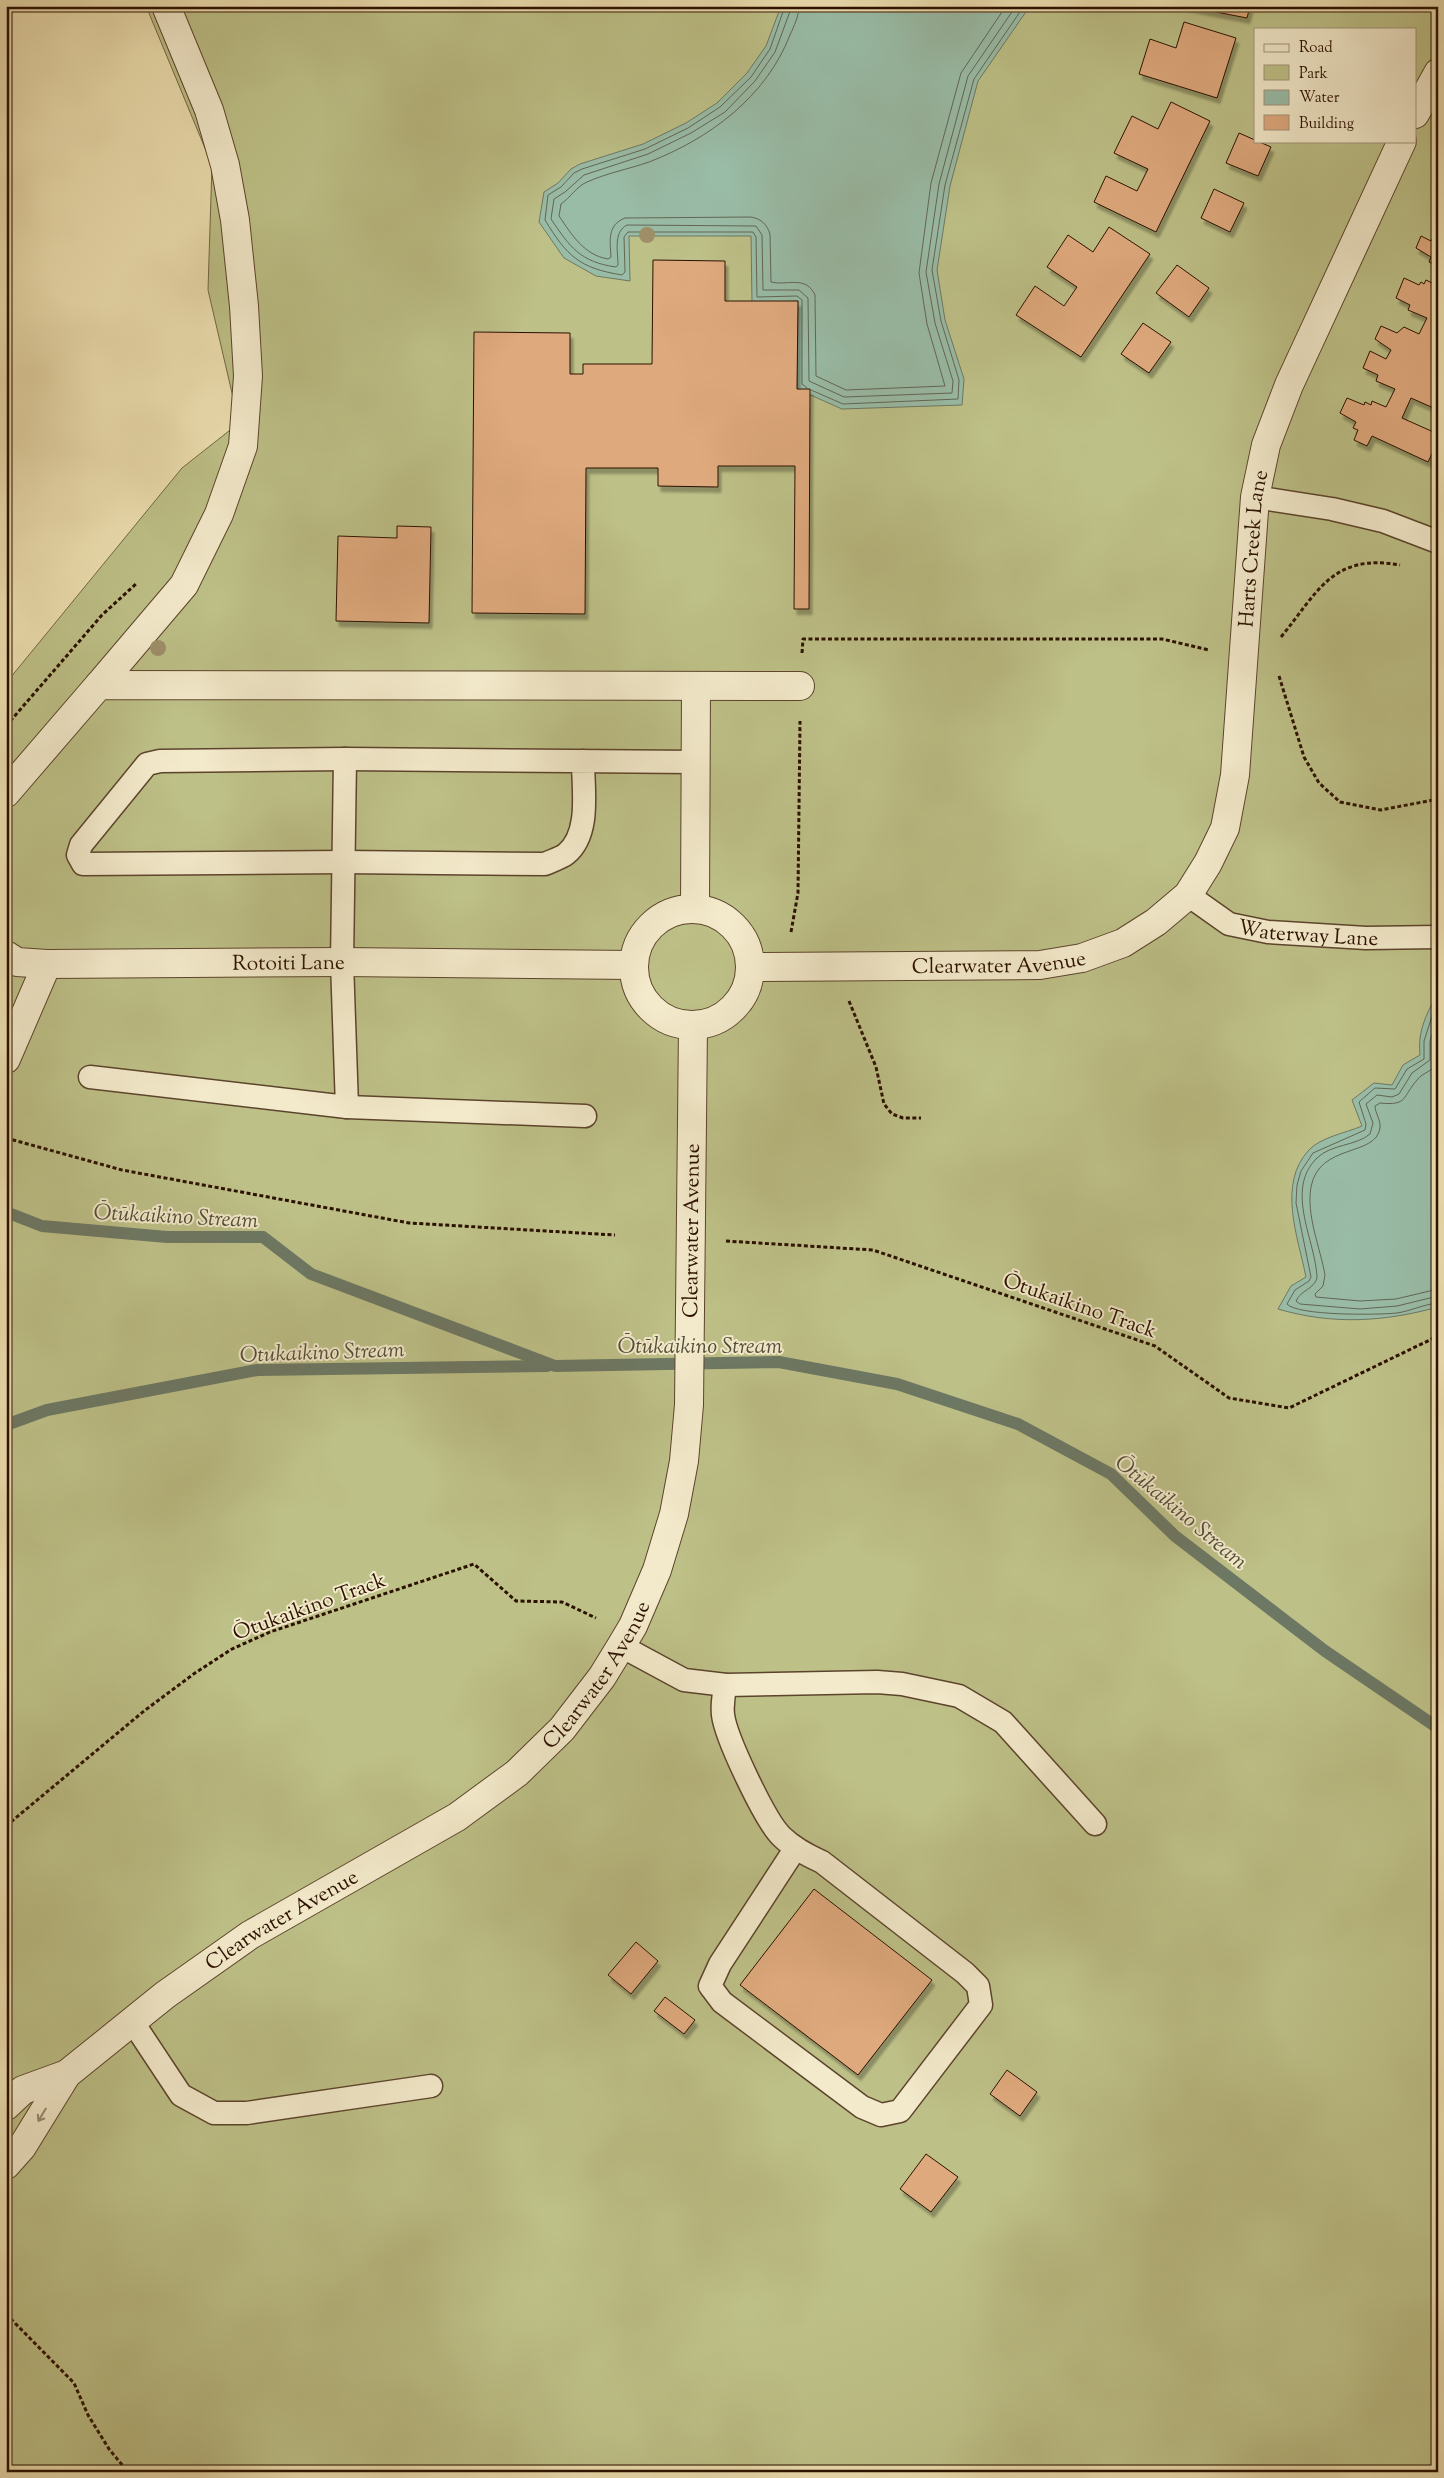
<svg xmlns="http://www.w3.org/2000/svg" width="1444" height="2478" viewBox="0 0 1444 2478" font-family="'Sorts Mill Goudy',serif">
<style>
.green{fill:#bdc087;stroke:#746844;fill-rule:evenodd}
.water{fill:#99bca7;stroke:#6d7864}
.lines{fill:none;stroke-linecap:round;stroke-linejoin:round}
.shore{stroke:#626654;stroke-width:1}
.stream{stroke:#6d7864;stroke-width:12}
.building{fill:#dea97d;stroke:#2c1100;filter:url(#shadow)}
.lane-casing{stroke:#5c442c;stroke-width:25}
.street-casing{stroke:#5c442c;stroke-width:30}
.path{stroke:#2c1100;stroke-width:3;stroke-dasharray:4 2.5;stroke-linecap:butt}
.lane{stroke:#f3eacb;stroke-width:22}
.street{stroke:#f3eacb;stroke-width:28}
.tree{fill:#9e8f69}
.oneway{stroke:#998870}
.labels{text-anchor:middle;stroke-width:4;stroke-linejoin:round;paint-order:stroke}
.street-label{font-size:21px;fill:#2c1100;stroke:#f3eacb}
.water-label{font-size:22px;font-style:italic;fill:#524d3a;stroke:#f3eacb}
</style>
<defs>
<filter id="shadow"><feDropShadow dx="3" dy="5.5" stdDeviation="1" flood-color="#0004"/></filter>
</defs>
<rect width="100%" height="100%" fill="#ecdeaf"/>
<filter id="stains"><feTurbulence type="fractalNoise" baseFrequency=".004" numOctaves="4"/><feColorMatrix values="0 0 0 0 .2 0 0 0 0 .09 0 0 0 0 .02 0 0 0 .5 -.17"/></filter>
<radialGradient id="worn" r=".72"><stop offset=".6" stop-color="#630" stop-opacity="0"/><stop offset="1" stop-color="#630" stop-opacity=".3"/></radialGradient>
<path class="green" d="M146 6H1438V2472H6V683L182 468 239 423 208 290 212 165ZM1255 29H1415V141H1255Z"/>
<g class="water">
<polygon points="781,6 1030,6 978,81 950,186 937,270 945,320 964,379 962,405 842,409 797,389 798,301 752,303 751,236 629,236 630,281 596,276 564,258 539,222 544,192 558,183 571,169 580,164 643,144 686,123 717,103 747,73 766,46"/>
<path d="M1432 1004 1438 1005V1307C1384 1322 1332 1325 1278 1309L1291 1286 1306 1277C1298 1237 1277 1184 1309 1150 1321 1137 1346 1133 1362 1126L1352 1100 1374 1083 1392 1085 1403 1065 1420 1055C1418 1036 1423 1021 1432 1004Z"/>
</g>
<g class="lines">
<g class="shore">
<path d="M785 6 770 49 751 77 720 107 688 128 645 149 582 169 574 173 561 187 548 195 545 220C567 256 579 268 622 275L625 272 624 237 628 232H753L756 237 757 297 797 296 802 300V384L807 388"/>
<path d="M792 6 775 52 755 81 725 112 691 133 648 154 584 175 565 192 554 199 551 219C570 247 580 262 616 267L618 265C618 252 613 232 627 225L756 226 762 235 763 290H799L808 298 809 381 844 397 952 393 953 381 935 323 926 272 939 184 968 76 1016 6"/>
<path d="M799 6C799 16 794 26 790 35 766 97 709 139 649 162 629 169 607 173 587 182 577 186 570 198 561 204L559 216C572 235 584 255 608 259L611 257C610 241 607 225 625 218L750 217C760 218 767 224 770 234L771 282C787 286 806 275 815 295L816 376 846 390 945 386 927 324 919 273 931 183 961 73 1006 6"/>
<polyline points="811,390 843,404 958,399 959,380 941,321 932,270 945,185 974,79 1024,6"/>
<path d="M1438 1009 1434 1010 1424 1041V1059L1407 1069 1395 1089 1375 1088 1359 1102 1366 1124 1365 1130 1313 1153 1301 1171 1297 1185 1296 1203 1311 1277 1309 1281 1295 1290 1287 1304C1298 1316 1378 1315 1397 1313 1411 1311 1424 1304 1438 1303"/>
<path d="M1438 1017 1430 1041V1060L1412 1073 1399 1094 1392 1097 1377 1095 1366 1104 1373 1123 1370 1134C1356 1146 1331 1144 1317 1158 1284 1190 1316 1241 1317 1278 1314 1289 1301 1290 1296 1301L1300 1304 1360 1309 1397 1306 1438 1296"/>
<path d="M1438 1062C1433 1072 1423 1072 1417 1080 1402 1097 1408 1106 1380 1103L1375 1106C1375 1113 1381 1120 1380 1128 1376 1157 1319 1143 1311 1187 1306 1215 1320 1247 1325 1275L1323 1286 1315 1294 1316 1297 1360 1301 1396 1299 1438 1289"/>
</g>
<g class="stream">
<polyline points="6,1212 42,1226 167,1237 263,1237 311,1274 555,1366 779,1362 897,1384 1018,1424 1111,1474 1175,1536 1325,1651 1438,1728"/>
<polyline points="6,1425 47,1410 257,1370 547,1366"/>
</g>
</g>
<g class="building">
<polygon points="1185,6 1250,6 1247,18"/>
<polygon points="1184,22 1236,38 1217,98 1139,74 1150,39 1176,48"/>
<polygon points="1171,102 1210,121 1156,232 1094,202 1106,176 1137,191 1148,169 1114,153 1132,116 1158,129"/>
<polygon points="1239,133 1271,147 1258,176 1226,163"/>
<polygon points="1214,189 1244,203 1230,232 1201,218"/>
<polygon points="1109,227 1150,254 1081,357 1016,315 1035,286 1064,306 1077,287 1047,267 1068,235 1093,252"/>
<polygon points="1421,236 1431,241 1434,236 1438,238 1438,266 1429,262 1431,257 1416,248"/>
<polygon points="653,260 725,261 725,301 798,301 797,389 810,389 809,609 794,609 795,466 718,466 718,487 658,486 658,468 586,468 585,614 472,613 474,332 570,333 570,374 583,374 583,364 652,364"/>
<polygon points="1177,265 1209,288 1189,317 1156,293"/>
<polygon points="1404,278 1419,285 1421,282 1424,284 1426,280 1438,286 1438,338 1435,343 1438,344 1438,410 1411,398 1402,418 1438,434 1438,441 1428,462 1372,436 1367,446 1354,440 1358,430 1353,428 1356,422 1340,413 1347,398 1364,405 1365,402 1371,405 1372,401 1386,407 1395,389 1376,381 1378,375 1363,368 1370,351 1386,359 1391,350 1375,339 1381,326 1397,333 1404,327 1419,334 1427,318 1408,310 1410,305 1396,298"/>
<polygon points="1143,323 1171,342 1149,373 1121,354"/>
<polygon points="397,526 431,527 429,623 336,621 338,536 397,538"/>
<polygon points="814,1889 932,1980 858,2075 740,1985"/>
<polygon points="636,1942 658,1961 631,1994 608,1975"/>
<polygon points="665,1997 695,2020 684,2034 654,2011"/>
<polygon points="1007,2070 1037,2092 1020,2116 990,2094"/>
<polygon points="926,2154 958,2177 931,2212 900,2189"/>
</g>
<g class="lines">
<g class="lane-casing">
<g id="lane">
<polyline points="1255,497 1332,509 1383,521 1438,542"/>
<path d="M583 761C583 789 591 834 566 854 561 858 551 861 545 864L344 862 83 864 78 855 81 845 147 764 160 761 345 759 696 762"/>
<path id="s1" d="M1188 895 1229 924 1268 932 1366 938 1438 937"/>
<polyline points="90,1077 347,1107 342,962 345,759"/>
<polyline points="347,1107 585,1116"/>
<polyline points="621,1646 684,1680 726,1685 877,1682 902,1684 959,1696 1003,1722 1095,1824"/>
<path d="M726 1685C723 1696 722 1705 723 1715 726 1738 765 1820 781 1836 793 1848 807 1855 822 1862L965 1973 978 1986 981 2005 900 2111 881 2115 862 2107 722 2002 710 1986 720 1964 795 1849"/>
<polyline points="132,2021 181,2095 214,2113 247,2113 431,2086"/>
</g>
</g>
<g class="street-casing">
<g id="street">
<polyline points="1415,114 1438,73"/>
<polyline points="99,685 184,585 219,514 243,446 248,376 244,306 235,220 225,165 209,110 166,6"/>
<polyline points="6,793 99,685 800,686"/>
<polyline points="695,908 696,686"/>
<circle cx="692" cy="967" r="58"/>
<polyline points="6,955 17,962 47,964"/>
<path id="s2" d="M751 967 1040 965 1082 958 1123 943 1156 922 1188 895 1208 863 1225 828 1235 775 1255 497 1266 445 1289 385 1402 141"/>
<path id="s3" d="M6 1059 47 964 342 962 633 965"/>
<path id="s4" d="M6 2106 23 2090 67 2074 165 1995 250 1935 457 1817 517 1773 562 1729 602 1677 621 1646 633 1626 657 1570 674 1514 684 1461 689 1405 693 1026"/>
<polyline points="6,2165 22,2147 67,2074"/>
</g>
</g>
<g class="path">
<path d="M1281 637C1318 592 1332 553 1400 565"/>
<polyline points="802,653 803,639 1162,639 1209,650"/>
<polyline points="1279,676 1304,757 1319,783 1340,802 1381,810 1438,799"/>
<polyline points="6,726 102,615 137,583"/>
<polyline points="791,932 798,893 800,721"/>
<polyline points="849,1001 876,1067 884,1104 892,1114 903,1118 921,1118"/>
<polyline points="6,1138 122,1170 409,1223 615,1235"/>
<polyline points="726,1241 873,1250 1155,1346 1229,1398 1289,1408 1438,1336"/>
<polyline points="6,1826 144,1711 195,1673 232,1649 270,1632 474,1564 516,1601 562,1602 596,1618"/>
<polyline points="6,2314 74,2383 88,2415 109,2449 128,2472"/>
</g>
<use href="#lane" class="lane"/>
<use href="#street" class="street"/>
</g>
<g class="tree">
<circle cx="647" cy="235" r="8"/>
<circle cx="158" cy="648" r="8"/>
</g>
<defs><path id="oneway-shaft" d="M-6 0H5M1.5-3L5.5 0L1.5 3" fill="none" stroke-width="1.6" stroke-linecap="round" stroke-linejoin="round" transform="scale(1.25)"/></defs>
<use class="oneway" href="#oneway-shaft" transform="translate(42 2115) rotate(121)"/>
<g class="labels">
<g class="street-label">
<text dy="7" stroke="none"><textPath href="#s2" startOffset="814">Harts Creek Lane</textPath></text>
<text dy="7" stroke="none"><textPath href="#s1" startOffset="130">Waterway Lane</textPath></text>
<text dy="7" stroke="none"><textPath href="#s2" startOffset="248">Clearwater Avenue</textPath></text>
<text dy="7" stroke="none"><textPath href="#s3" startOffset="345">Rotoiti Lane</textPath></text>
<text dy="7" stroke="none"><textPath href="#s4" startOffset="1205">Clearwater Avenue</textPath></text>
<text transform="translate(1080 1305) rotate(19)" y="7">Ōtukaikino Track</text>
<text transform="translate(309 1606) rotate(-20)" y="7">Ōtukaikino Track</text>
<text dy="7" stroke="none"><textPath href="#s4" startOffset="740">Clearwater Avenue</textPath></text>
<text dy="7" stroke="none"><textPath href="#s4" startOffset="335">Clearwater Avenue</textPath></text>
</g>
<g class="water-label">
<text transform="translate(176 1215) rotate(3)" y="8">Ōtūkaikino Stream</text>
<text x="700" y="1353">Ōtūkaikino Stream</text>
<text transform="translate(322 1351) rotate(-2)" y="8">Otukaikino Stream</text>
<text transform="translate(1182 1511) rotate(40)" y="8">Ōtūkaikino Stream</text>
</g>
</g>
<rect width="1444" height="2478" fill="none" stroke="#ecdeaf" stroke-width="25"/>
<rect x="8" y="8" width="1429" height="2463" fill="none" stroke="#2c1100" stroke-width="2.5"/>
<rect x="12" y="12" width="1419" height="2453" fill="none" stroke="#2c1100"/>
<rect x="1254" y="28" width="162" height="115" fill="#f3eacb" stroke="#a3937a"/>
<rect x="1264" y="44" width="25" height="8" fill="#f3eacb" stroke="#a3937a"/>
<text x="1299" y="52" font-size="15" fill="#2c1100">Road</text>
<rect x="1264" y="65" width="25" height="15" fill="#bdc087" stroke="#a3937a"/>
<text x="1299" y="78" font-size="15" fill="#2c1100">Park</text>
<rect x="1264" y="90" width="25" height="15" fill="#99bca7" stroke="#a3937a"/>
<text x="1299" y="102" font-size="15" fill="#2c1100">Water</text>
<rect x="1264" y="115" width="25" height="15" fill="#dea97d" stroke="#a3937a"/>
<text x="1299" y="128" font-size="15" fill="#2c1100">Building</text>
<rect width="100%" height="100%" filter="url(#stains)"/>
<rect width="100%" height="100%" fill="url(#worn)"/>
</svg>
